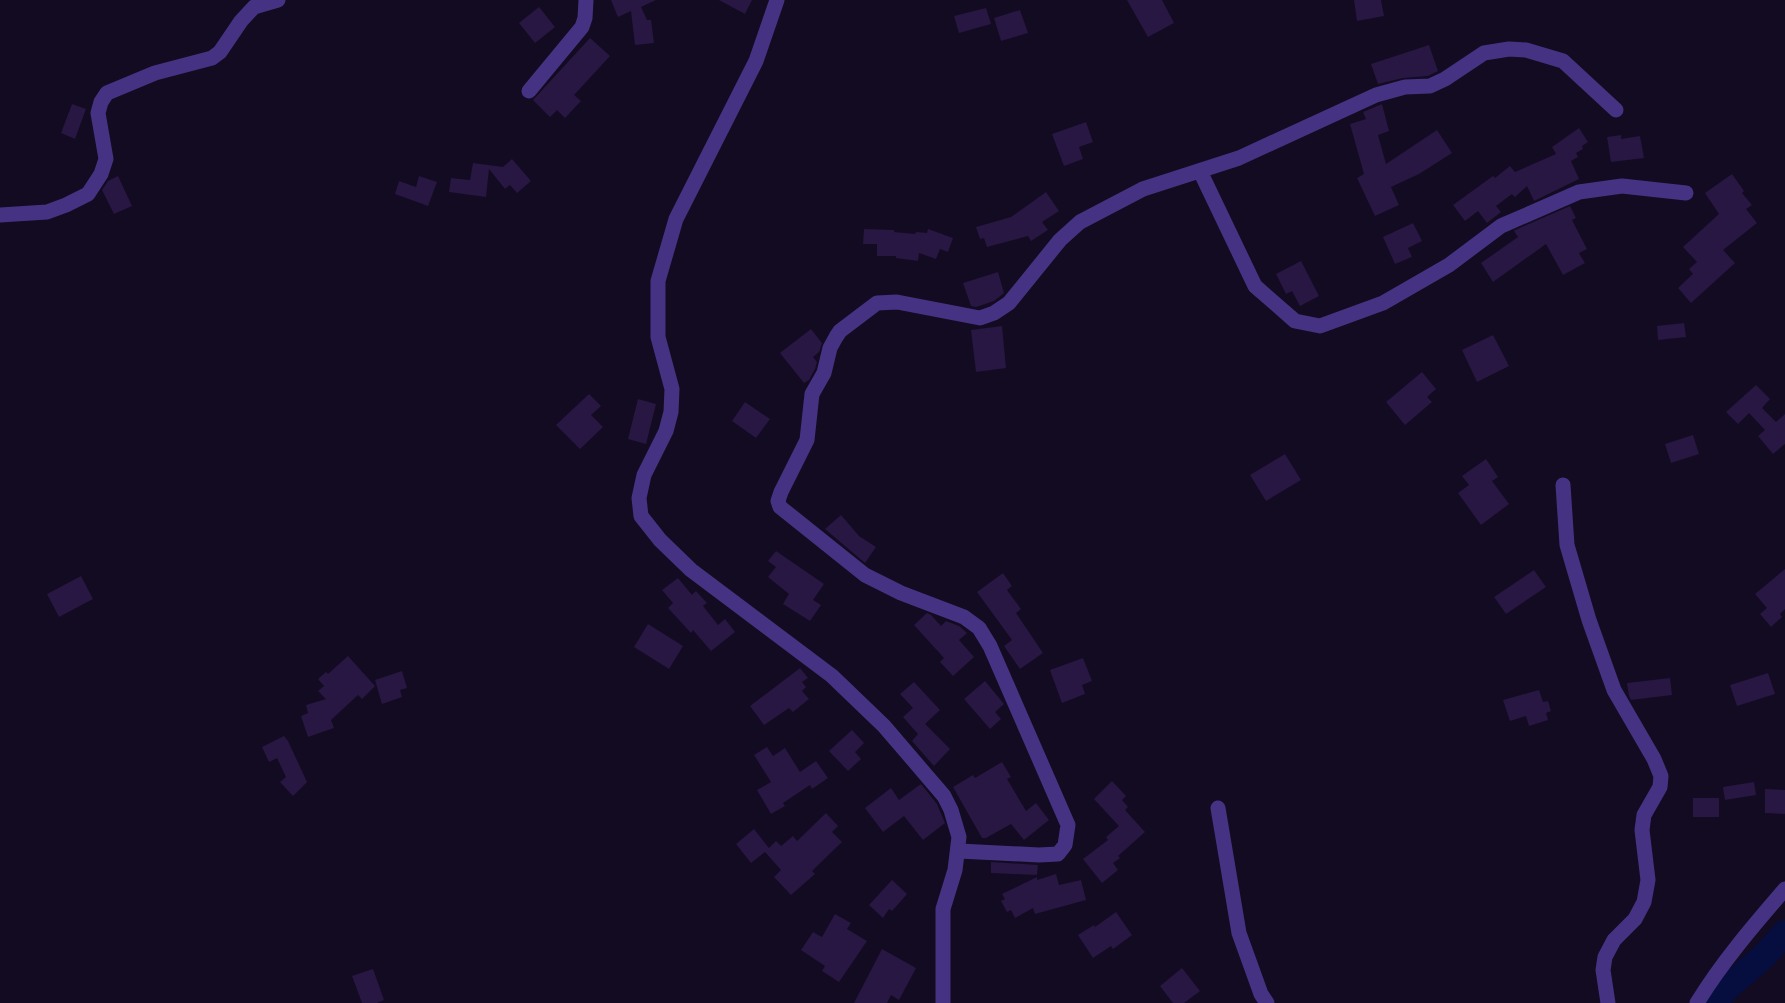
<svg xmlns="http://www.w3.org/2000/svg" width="1785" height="1003" viewBox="0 0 1785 1003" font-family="'Space Grotesk',sans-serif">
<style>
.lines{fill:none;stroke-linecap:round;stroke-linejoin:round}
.river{stroke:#050e3f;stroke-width:26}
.building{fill:#281643}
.minor{stroke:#463283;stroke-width:15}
</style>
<rect width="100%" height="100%" fill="#130b21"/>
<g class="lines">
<polyline class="river" points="1715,1003 1727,988 1765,955 1785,933"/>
</g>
<g class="building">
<polygon points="611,0 656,0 641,7 647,20 651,20 654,43 635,45 631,11 618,17"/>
<polygon points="719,0 752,0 745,14"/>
<polygon points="1127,0 1162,0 1174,23 1148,37"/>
<polygon points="1354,0 1381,0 1384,16 1357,21"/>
<polygon points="539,7 555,27 535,43 519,23"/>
<polygon points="986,8 991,24 959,33 954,16"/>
<polygon points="1020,10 1028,33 1001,41 994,18"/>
<polygon points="590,38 610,56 574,95 581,101 565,118 557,110 550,117 533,100"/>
<polygon points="1429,45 1438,71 1428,76 1403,78 1378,84 1371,64"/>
<polygon points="72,104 86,109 75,139 61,133"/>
<polygon points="1382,104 1389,131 1378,135 1386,164 1437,130 1452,153 1419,174 1391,187 1399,205 1375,216 1357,178 1364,174 1350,124 1366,119 1363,112"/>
<polygon points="1086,122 1093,142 1079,147 1083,159 1064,166 1052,134"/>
<polygon points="1579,128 1588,142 1582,146 1583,149 1576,153 1578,157 1571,161 1579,179 1534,201 1527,186 1515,197 1512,194 1496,206 1501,212 1487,223 1478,211 1465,221 1453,205 1493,176 1495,178 1510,166 1515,172 1556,154 1552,147"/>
<polygon points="1621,135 1621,139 1640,136 1644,158 1611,162 1607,137"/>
<polygon points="512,159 531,181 517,193 510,185 505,189 489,169 486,197 449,192 451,178 470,180 473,163 503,167"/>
<polygon points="1732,174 1744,191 1742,193 1752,205 1746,209 1757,223 1723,250 1735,263 1691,303 1678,288 1693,274 1689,269 1697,262 1683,247 1719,214 1705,193"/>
<polygon points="118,176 132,206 114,214 102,190 108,181"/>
<polygon points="419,176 437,182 428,206 395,194 399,181 416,187"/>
<polygon points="1046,192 1059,211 1042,222 1048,230 1031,241 1028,236 987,247 984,238 980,239 976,227 1011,217"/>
<polygon points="1570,206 1576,218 1572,220 1587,249 1579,253 1585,263 1563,275 1546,244 1493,282 1481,263 1518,237 1514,231 1515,230"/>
<polygon points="1413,223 1422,241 1408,248 1412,257 1395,264 1383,237"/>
<polygon points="864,229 894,230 894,232 915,234 916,232 927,233 928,229 953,238 948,252 940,249 936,259 919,253 918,261 896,258 896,256 877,256 877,244 863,244"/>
<polygon points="1301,261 1319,296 1300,306 1292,291 1286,294 1276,274"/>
<polygon points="998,272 1004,293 994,301 976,307 971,306 963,283"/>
<polygon points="1684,323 1686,337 1658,340 1657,326"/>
<polygon points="1002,326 1006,368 976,372 971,330"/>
<polygon points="811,329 822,343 819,352 813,357 817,362 815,369 809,380 804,383 780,353"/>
<polygon points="1493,335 1509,366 1477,382 1462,350"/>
<polygon points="1422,372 1436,389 1427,397 1432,402 1405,425 1386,402"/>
<polygon points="1756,385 1770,399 1762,408 1776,422 1785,414 1785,444 1773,454 1758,436 1765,430 1749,413 1738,424 1726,412"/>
<polygon points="589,394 601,406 591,415 603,427 580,449 556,425"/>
<polygon points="638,399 656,404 646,444 628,439"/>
<polygon points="745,402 770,419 756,438 732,421"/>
<polygon points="1693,435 1699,454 1671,463 1665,444"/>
<polygon points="1285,454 1301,480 1266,501 1250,475"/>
<polygon points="1486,459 1498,477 1492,481 1509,504 1481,525 1458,493 1469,485 1462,476"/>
<polygon points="841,515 859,536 876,547 865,563 825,529"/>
<polygon points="776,551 824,584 813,600 821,605 810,621 783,604 789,594 768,577 776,567 768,561"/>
<polygon points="1785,569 1785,609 1780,614 1782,617 1771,627 1760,614 1767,608 1755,594"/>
<polygon points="1534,570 1546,587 1506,614 1494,597"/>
<polygon points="1003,573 1012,586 1007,590 1021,609 1016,613 1043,653 1020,669 1004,646 1012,640 977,592"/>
<polygon points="81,576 93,599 59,617 47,594"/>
<polygon points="678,578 692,595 696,591 707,603 703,606 718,625 725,619 735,632 711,651 693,630 691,633 668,608 673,603 662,590"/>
<polygon points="927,613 931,615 941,626 946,621 959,626 967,633 959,640 974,657 953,676 940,662 944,658 914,625"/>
<polygon points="648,624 683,646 669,669 634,647"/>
<polygon points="348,656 375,686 362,699 358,695 331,720 334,728 308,737 301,716 308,713 306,705 326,699 318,691 324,686 318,679 326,672 328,674"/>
<polygon points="1083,658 1092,681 1082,685 1085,694 1062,703 1050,670"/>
<polygon points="800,668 808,678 802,682 806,687 802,691 809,699 793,712 789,708 764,725 750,706"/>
<polygon points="402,671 407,688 400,690 402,697 382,704 375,680"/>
<polygon points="1768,673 1775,694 1737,706 1730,685"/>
<polygon points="1670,678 1672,695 1631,700 1629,696 1627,683"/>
<polygon points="985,681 1004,704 995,712 1001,719 990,729 964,699"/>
<polygon points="914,682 940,710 925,724 950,749 934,766 912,741 918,734 903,717 913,708 900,694"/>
<polygon points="1539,690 1543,702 1548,701 1551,711 1546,713 1548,720 1529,726 1526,716 1510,721 1503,700"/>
<polygon points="852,730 864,743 855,752 861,759 848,771 829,751"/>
<polygon points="284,736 288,741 307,782 293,796 280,782 286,777 277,758 269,762 262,747"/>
<polygon points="767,747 773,756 785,748 800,772 816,761 828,778 812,789 810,785 783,803 785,806 771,814 757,790 771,782 754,755"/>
<polygon points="1002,762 1011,777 1007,779 1026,811 1036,803 1049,820 1024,840 1011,824 986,838 982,838 953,787 973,775 975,778"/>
<polygon points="1112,781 1126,796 1122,800 1128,807 1125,810 1145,832 1118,856 1120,858 1113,863 1118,870 1102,883 1083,859 1108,840 1106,837 1119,826 1094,799"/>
<polygon points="1754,782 1756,795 1725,800 1723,787"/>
<polygon points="921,784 937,804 945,823 923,840 904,816 883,832 865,808 891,788 899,800"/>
<polygon points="1765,789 1785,790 1785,814 1765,813"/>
<rect x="1693" y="798" width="26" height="19"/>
<polygon points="826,813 838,826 832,832 842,842 812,871 815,874 791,895 774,877 781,870 765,852 751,863 736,844 754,829 769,848 776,841 781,846 793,836 797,841"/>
<polygon points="991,862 1038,865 1037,875 991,873"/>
<polygon points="1056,874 1059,885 1081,880 1086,900 1035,914 1033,908 1015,918 1011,910 1007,912 1001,901 1005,899 1002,894 1037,877 1037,880"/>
<polygon points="892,880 907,894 892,911 889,909 883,918 869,905"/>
<polygon points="1116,912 1132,935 1113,949 1111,946 1093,958 1078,935 1094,925 1095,927"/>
<polygon points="835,914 851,923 847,929 867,941 839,982 822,971 825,966 801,950 813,932 822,937"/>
<polygon points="882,949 916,968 899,1000 891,995 887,1003 854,1003"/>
<polygon points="1182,968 1200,991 1184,1003 1173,1003 1160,986"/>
<polygon points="373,969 384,1000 377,1003 362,1003 352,976"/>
</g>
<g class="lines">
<g class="minor">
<polyline points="777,0 756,61 676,219 658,281 658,337 672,389 671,412 666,431 644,475 639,498 641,516 660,540 691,570 832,676 884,726 944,796 951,810 959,837 955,870 943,909 943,1003"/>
<polyline points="529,91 582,27 585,18 586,0"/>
<polyline points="1200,171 1255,286 1295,321 1320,326 1383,303 1449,265 1501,226 1579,192 1622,186 1686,193"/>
<polyline points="0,215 47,212 66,205 88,194 101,174 106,159 98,113 101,102 107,93 155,73 212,58 220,52 241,21 254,7 278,0"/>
<polyline points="1563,485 1567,545 1589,620 1614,690 1654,759 1661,776 1660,787 1644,815 1642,830 1648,880 1644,902 1635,919 1614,940 1605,957 1603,970 1608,1003"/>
<polyline points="1218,808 1239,933 1261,994 1267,1003"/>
<polyline points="959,851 1039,855 1058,854 1065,845 1068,825 990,646 979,628 964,617 901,593 865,575 780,507 778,501 781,492 807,440 812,394 824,373 830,348 836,337 840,331 877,303 897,302 980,318 994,313 1009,303 1060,240 1080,222 1143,189 1239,158 1376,95 1405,87 1430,86 1445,79 1484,53 1509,49 1526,50 1563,61 1616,110"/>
<path d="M1697 1003C1722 962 1754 925 1785 889"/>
</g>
</g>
</svg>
